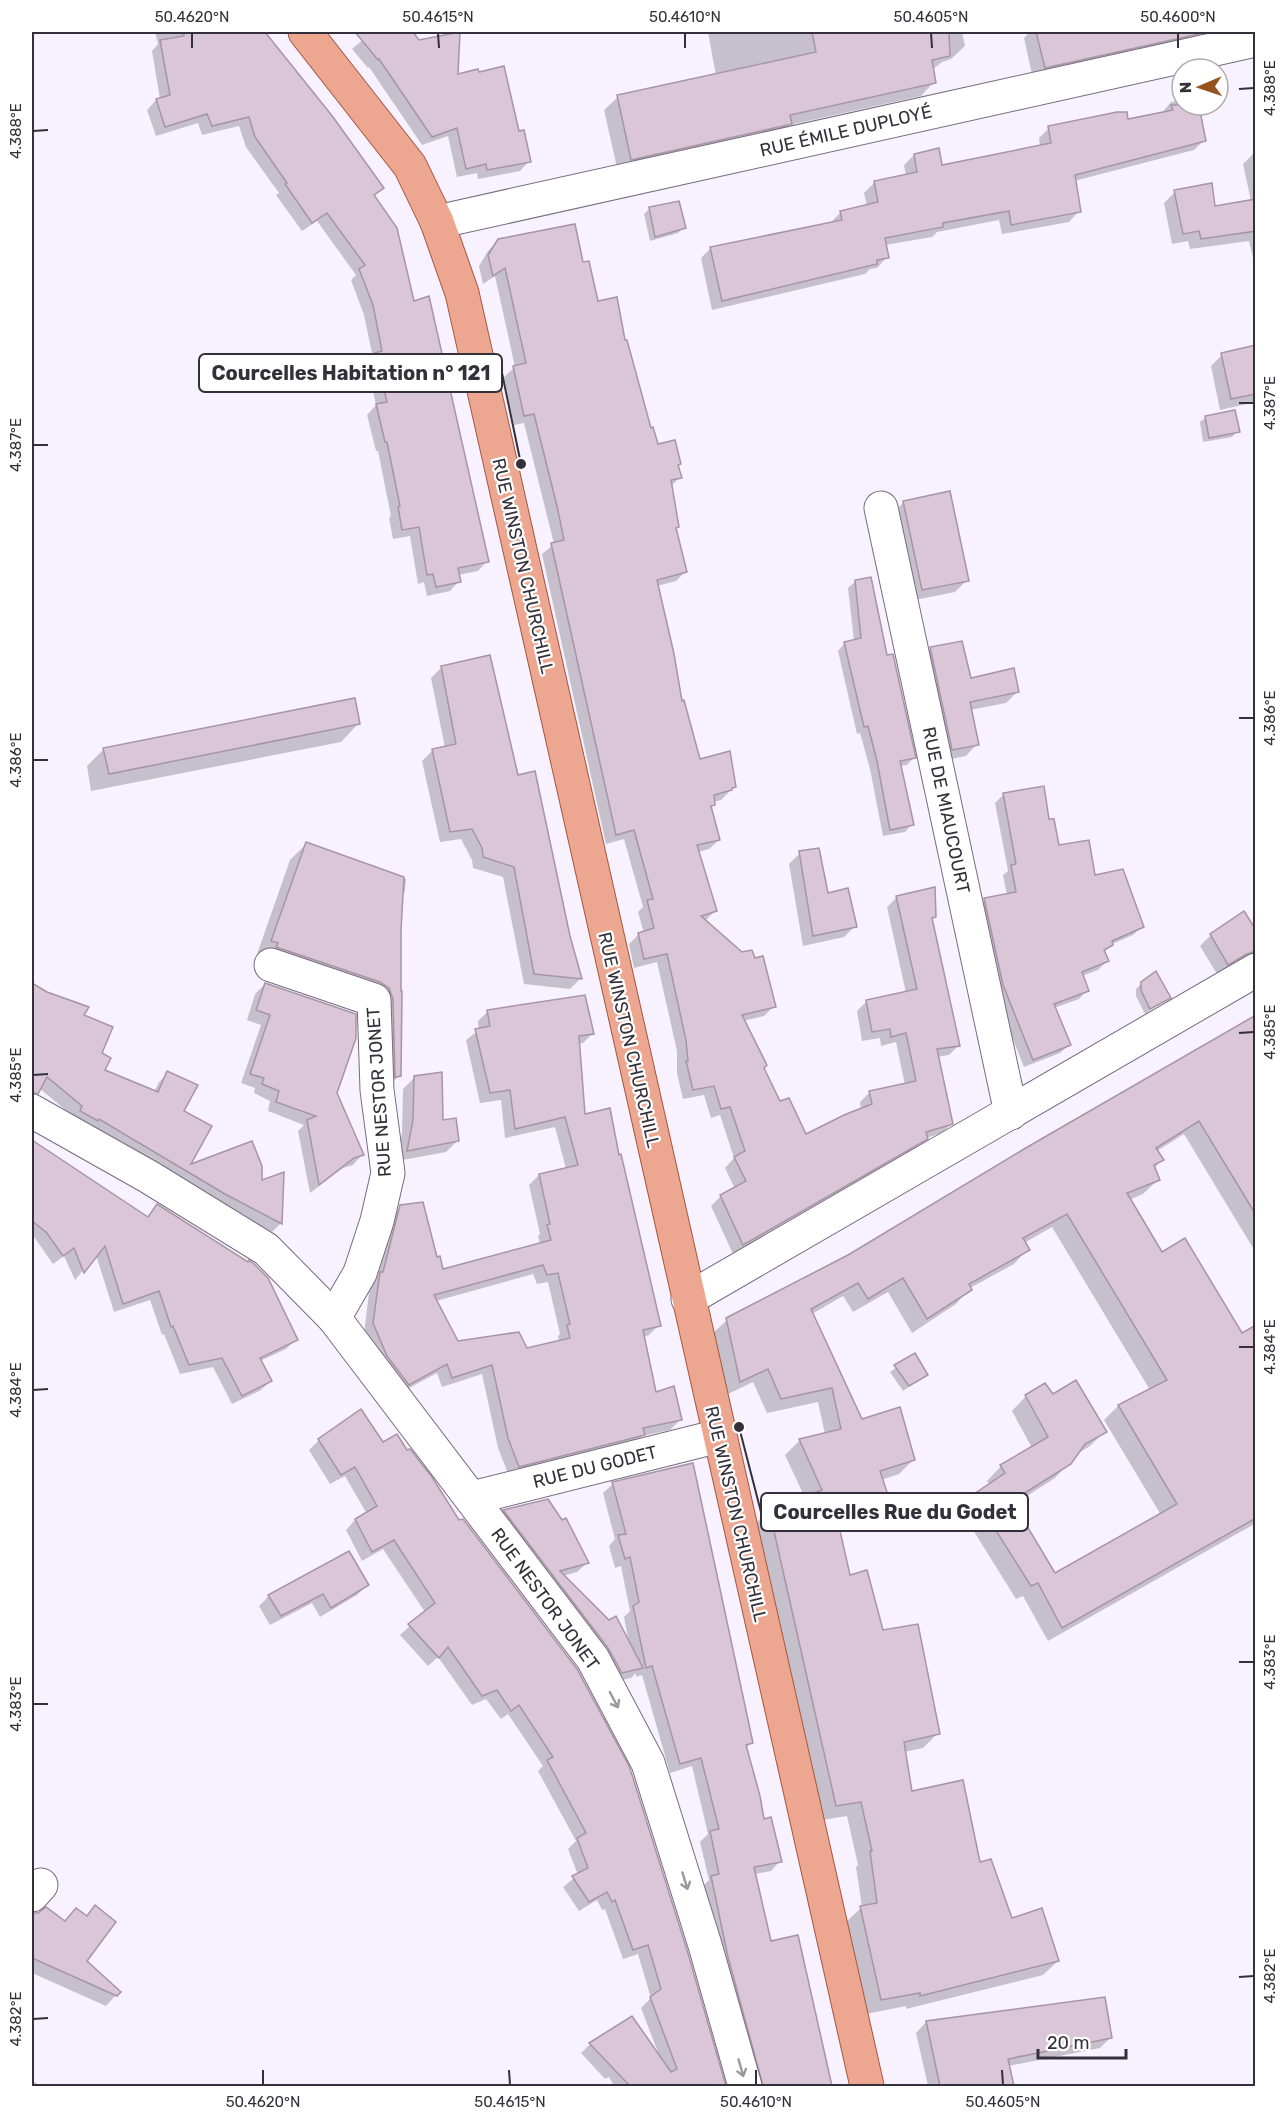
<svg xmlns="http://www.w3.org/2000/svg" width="1287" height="2118" viewBox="0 0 1287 2118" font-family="Rubik,sans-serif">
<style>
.shadow{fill:#0003;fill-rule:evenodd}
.building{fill:#dac6d7;stroke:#a794a4;stroke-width:1.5;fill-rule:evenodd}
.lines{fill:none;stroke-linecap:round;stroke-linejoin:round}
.minor-casing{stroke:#766c7f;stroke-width:35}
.major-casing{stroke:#a45640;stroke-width:35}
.minor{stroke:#fff;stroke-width:33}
.major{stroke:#eda68f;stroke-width:33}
.oneway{stroke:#9a989c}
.ticks{fill:none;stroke:#343039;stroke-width:2}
.labels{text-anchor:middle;stroke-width:4.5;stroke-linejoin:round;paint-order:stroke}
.street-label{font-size:18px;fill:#343039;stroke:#fff}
.leader{fill:none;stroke:#343039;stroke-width:2}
.callout-dot{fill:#343039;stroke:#fff;stroke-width:2}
.callout{fill:#fff;stroke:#343039;stroke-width:2}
.callout-label{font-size:20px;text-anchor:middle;font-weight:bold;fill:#343039}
.neatline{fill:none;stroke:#343039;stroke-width:2}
.ticks-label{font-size:15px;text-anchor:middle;fill:#343039}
</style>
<rect width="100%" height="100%" fill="#f8f1ff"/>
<g class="shadow">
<polygon points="155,32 262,32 332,118 382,188 373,196 413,303 487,561 478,571 458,575 459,581 450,591 427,596 424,582 418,584 410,536 393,539 389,518 391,516 378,451 376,451 367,415 376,405 367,364 373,358 364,315 351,280 356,275 317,221 302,231 276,195 279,193 246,147 239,126 202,135 198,123 156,136 147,110 156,100 160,99 152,51 158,44"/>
<polygon points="362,32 411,32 419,41 458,32 456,75 517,133 529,161 520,171 478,179 477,173 457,177 448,136 422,145 369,67 368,68 352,49 366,37"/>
<polygon points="708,32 962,32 965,46 951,59 942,62 932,70 934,82 921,96 789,125 777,137 618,172 604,110 618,97 716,76"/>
<polygon points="1030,32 1192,32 1193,34 1181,46 1033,79 1024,38"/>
<polygon points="1182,100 1182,105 1197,105 1204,140 1194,150 1074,181 1079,211 1069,222 1002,234 999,220 937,232 932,237 885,245 887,257 877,268 870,269 865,274 712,310 701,258 711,248 831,222 841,212 867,206 864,193 875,182 906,176 904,165 914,155 941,167 1040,147 1039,138 1049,128 1127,121 1161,114 1171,102"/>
<polygon points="1254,153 1256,270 1249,241 1190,249 1188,241 1172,244 1164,203 1175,192 1214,208 1251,201 1243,164"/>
<polygon points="650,208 684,227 678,233 650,241 644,214"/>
<polygon points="498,241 582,264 597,303 624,342 650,429 657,446 677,466 680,477 671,486 675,529 686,571 676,581 657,586 680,703 699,760 735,786 721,800 713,802 714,804 710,808 719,840 709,849 698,852 715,911 705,921 774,1006 764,1016 743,1021 779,1103 806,1136 861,1110 860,1102 870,1092 905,1085 896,1042 881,1046 880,1038 862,1041 857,1011 867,1001 906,993 887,907 897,897 935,917 931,921 959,1045 949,1055 937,1057 952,1123 942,1133 926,1138 916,1148 733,1254 711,1206 721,1196 735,1189 725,1168 734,1158 720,1115 711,1118 704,1095 683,1099 677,1073 677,1051 657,962 634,968 629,944 639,934 644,933 638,912 643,907 624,839 606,844 542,554 554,544 524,423 514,425 504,377 515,367 495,276 483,284 479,266 488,251"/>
<polygon points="1256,347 1256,402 1220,410 1211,366 1222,355"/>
<polygon points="1206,417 1238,431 1232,437 1203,442 1200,422"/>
<polygon points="904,502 967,580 955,592 910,601 892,514"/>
<polygon points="856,581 914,757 907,765 900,766 912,824 905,832 883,836 870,769 860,733 857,734 838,651 845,643 854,641 848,588"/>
<polygon points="931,648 970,680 1017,692 1006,703 970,710 977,744 966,756 941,761 919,660"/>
<polygon points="442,667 517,776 580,979 570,989 524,984 503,877 473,868 472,860 461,839 440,842 422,761 433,750 445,748 431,678"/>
<polygon points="358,724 341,742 91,791 87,766 104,749"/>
<polygon points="1004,794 1048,821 1057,847 1094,876 1142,926 1133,935 1112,944 1103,953 1107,961 1098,970 1082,976 1087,990 1079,999 1054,1008 1069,1045 1060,1053 1024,1067 995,994 976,908 985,899 1007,895 1003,875 1008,871 995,803"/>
<polygon points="306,844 406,879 405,891 400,898 399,1076 383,1092 377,1016 256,957 290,860"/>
<polygon points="800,853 827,894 855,926 844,937 803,946 789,864"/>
<polygon points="1256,923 1256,957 1217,974 1200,946 1211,935"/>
<polygon points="1142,983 1169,997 1145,1014 1136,996 1136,989"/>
<polygon points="265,984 336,1093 362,1155 353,1165 343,1168 310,1193 298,1131 304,1125 268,1111 270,1101 254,1093 255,1088 241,1083 261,1025 247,1020 255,994"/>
<polygon points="32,985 82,1016 100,1054 103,1071 154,1092 159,1082 168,1073 183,1111 188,1167 261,1182 281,1223 272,1232 216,1202 73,1116 39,1088 32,1096"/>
<path d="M488 1011 593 1033 583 1043 578 1044 584 1115 618 1156 659 1325 649 1335 643 1337 654 1393 680 1420 670 1430 642 1436 633 1445 509 1476 498 1448 482 1374 442 1387 437 1373 398 1394 364 1334 370 1284 390 1217 401 1207 442 1271 540 1244 538 1236 540 1234 529 1185 539 1175 566 1169 555 1127 505 1138 501 1100 480 1103 466 1040 479 1030 478 1021ZM533 1274 537 1284 548 1282 560 1334 558 1336 559 1342 526 1350 458 1343 436 1301Z"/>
<polygon points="1256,1016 1256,1253 1184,1134 1157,1151 1162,1160 1153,1169 1158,1180 1143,1194 1129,1200 1162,1254 1242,1335 1256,1327 1256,1523 1048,1641 1023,1596 1016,1599 960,1509 974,1495 990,1485 987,1481 1001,1466 1032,1448 1012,1411 1026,1396 1052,1396 1105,1431 1090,1446 1077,1454 1055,1478 1013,1505 1055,1575 1161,1515 1104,1420 1118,1406 1150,1390 1052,1227 1024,1243 1028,1249 1014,1264 970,1288 956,1304 912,1333 888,1292 853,1312 843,1296 812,1314 861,1421 913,1460 899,1474 881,1480 886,1495 872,1509 863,1512 864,1514 849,1529 839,1532 849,1577 938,1733 923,1748 904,1752 911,1793 979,1864 1011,1920 1058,1961 1043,1975 906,2009 906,2006 866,2014 846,1922 862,1907 856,1867 858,1865 847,1816 822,1820 755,1524 770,1510 805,1498 785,1455 800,1440 825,1434 818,1402 767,1413 753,1382 726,1395 712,1334 727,1320 849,1256"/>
<polygon points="415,1077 441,1122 458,1140 446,1152 397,1161 402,1133 403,1089"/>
<polygon points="32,1142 146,1218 157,1206 296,1339 286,1349 260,1361 270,1381 261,1390 232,1404 213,1367 180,1374 164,1334 162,1335 150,1300 114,1312 96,1255 75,1280 64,1256 53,1264 32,1234"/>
<polygon points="914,1355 926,1375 903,1391 890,1372"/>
<polygon points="361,1411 686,1951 724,2086 614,2086 609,2077 605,2079 581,2053 590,2044 659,2055 641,2008 651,1998 638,1954 623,1959 605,1909 602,1910 597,1900 579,1911 563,1887 578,1875 568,1849 576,1841 538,1771 543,1766 508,1714 501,1719 486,1699 472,1705 438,1657 428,1666 400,1635 425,1612 383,1549 362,1561 346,1530 355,1520 367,1514 345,1476 330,1484 309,1450 319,1440"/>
<polygon points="613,1484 751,1743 745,1749 763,1820 780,1861 771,1871 755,1874 770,1943 797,1937 830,2086 752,2086 702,1887 709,1880 700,1842 708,1834 692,1766 670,1773 642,1675 636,1677 636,1673 631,1678 612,1682 494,1520 504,1511 587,1563 577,1572 563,1576 629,1643 624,1617 630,1611 621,1566 615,1568 609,1546 615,1539 603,1493"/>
<polygon points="367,1585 357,1595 320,1617 312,1603 270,1625 259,1606 269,1596"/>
<polygon points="95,1907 85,1961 116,1995 106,2006 32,1973 32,1915 38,1914 64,1923 85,1917"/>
<polygon points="926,2022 1110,2038 1100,2048 1008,2066 1013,2086 928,2086 916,2033"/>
<polygon points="32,2080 40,2086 32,2086"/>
</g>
<g class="building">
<polygon points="183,32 265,32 333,117 384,188 374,195 397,228 414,301 429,296 489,562 458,568 461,582 436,587 433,574 427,575 419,527 402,530 398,507 400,506 387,442 385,442 376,404 387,402 375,353 382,351 373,305 359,269 365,265 327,213 312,223 285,184 287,183 255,137 249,117 212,126 207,114 165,127 156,99 170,95 160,40 184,36"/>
<polygon points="355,32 413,32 419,40 460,32 458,74 478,69 479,72 504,66 519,131 524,130 531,162 487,170 486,164 466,169 457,128 432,137 379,59 378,60"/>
<polygon points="812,32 949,32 950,56 932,60 936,83 790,115 792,124 631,160 617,95 816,52"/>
<polygon points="1036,32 1208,32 1045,68"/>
<polygon points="1171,105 1192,105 1200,111 1206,141 1075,175 1081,212 1011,225 1009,211 943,223 943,227 885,238 889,258 877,260 877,264 722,301 710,247 842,220 840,211 878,202 874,181 917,172 914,154 939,148 942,165 1051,143 1048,126 1117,112 1127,112 1128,119 1173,110"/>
<polygon points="1212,183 1215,206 1256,199 1256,231 1201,239 1199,231 1183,234 1174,190"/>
<polygon points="679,201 686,228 655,237 649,207"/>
<polygon points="575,224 583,262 589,261 598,301 617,297 625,340 627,340 651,428 653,427 658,444 675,440 681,464 678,465 682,478 671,480 679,527 676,528 687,572 657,580 674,654 682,701 684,700 700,759 730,751 736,787 732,788 732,790 714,795 715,805 711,806 720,840 697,845 717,911 701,916 742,952 752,950 755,958 763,956 776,1007 742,1015 767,1065 764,1068 780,1101 789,1098 806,1134 844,1115 872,1104 869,1091 916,1081 906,1033 891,1037 890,1029 872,1032 866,1000 917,989 896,896 935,887 936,917 932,918 960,1046 937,1049 953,1124 926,1132 928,1139 743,1245 720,1195 746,1181 734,1157 745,1151 730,1107 721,1109 714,1086 693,1090 686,1061 688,1061 686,1040 667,954 644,959 638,933 654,928 647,900 653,899 634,830 616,835 551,543 564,540 557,506 534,414 524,416 513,366 526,363 505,268 493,276 488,255 498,239"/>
<polygon points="1256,345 1256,394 1231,399 1221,353"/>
<polygon points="1235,410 1240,432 1209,438 1205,416"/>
<polygon points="950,491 969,581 922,590 903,501"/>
<polygon points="871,577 887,655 893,654 916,758 900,761 914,825 890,830 877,761 868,726 864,727 844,642 861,638 855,580"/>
<polygon points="962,641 971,678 1014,668 1019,692 970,702 979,745 952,750 930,647"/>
<polygon points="490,655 518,775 535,771 570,936 582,979 534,974 514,867 483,857 482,848 472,829 450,832 432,749 456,744 441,666"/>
<polygon points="355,698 360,724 109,774 103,748"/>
<polygon points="1044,786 1049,819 1054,819 1059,845 1089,840 1095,875 1123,869 1144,927 1112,941 1113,945 1104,950 1109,961 1082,972 1089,991 1054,1004 1071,1045 1033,1060 1003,985 984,898 1016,892 1011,865 1016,864 1003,793"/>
<polygon points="306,842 404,877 401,930 401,991 402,991 401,1076 395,1077 393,999 389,988 380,982 276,947 278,943 271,941"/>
<polygon points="819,848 828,893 848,888 857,927 813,936 799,851"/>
<polygon points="1244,911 1256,930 1256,951 1247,954 1228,965 1210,934"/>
<polygon points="1156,971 1171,998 1150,1009 1141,990 1141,982"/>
<polygon points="32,983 47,992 89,1007 84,1015 113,1027 102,1053 111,1058 105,1070 158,1092 167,1071 198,1085 184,1111 212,1126 191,1164 252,1141 262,1166 262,1180 284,1172 282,1224 225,1194 99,1119 98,1121 80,1111 82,1106 47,1077 38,1094 32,1092"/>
<polygon points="265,983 356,1014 356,1038 337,1093 364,1155 354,1158 319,1185 307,1120 316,1116 276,1102 279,1091 262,1084 264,1078 250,1074 270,1015 256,1010"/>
<path d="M585 995 594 1034 579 1036 585 1114 610 1108 619 1155 621 1154 661 1326 643 1330 656 1392 674 1386 682 1420 643 1428 645 1435 519 1467 508 1438 492 1365 452 1378 447 1364 409 1385 387 1356 373 1323 380 1272H383L400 1205 423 1202 437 1257 440 1256 443 1269 551 1240 547 1225 550 1224 539 1174 578 1165 565 1117 515 1129 510 1090 490 1093 475 1029 490 1026 487 1010ZM543 1265 547 1275 558 1273 570 1324 567 1325 570 1338 527 1348 519 1332 458 1341 434 1295Z"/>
<polygon points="1256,1015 1256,1215 1199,1121 1156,1148 1164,1160 1154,1165 1160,1180 1127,1193 1162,1252 1185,1238 1242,1333 1256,1325 1256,1518 1062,1628 1038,1583 1031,1586 981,1507 974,1494 1005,1473 1000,1465 1048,1437 1025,1395 1045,1383 1053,1394 1076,1380 1107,1432 1085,1444 1071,1464 1012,1501 1055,1573 1177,1504 1118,1405 1167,1380 1067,1214 1023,1238 1030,1250 969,1284 972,1290 927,1319 903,1278 868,1299 858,1283 811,1309 862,1419 900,1407 915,1460 880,1471 888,1495 863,1503 865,1515 838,1522 850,1575 867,1570 883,1630 918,1624 940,1734 904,1742 912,1791 963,1780 980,1862 991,1859 1012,1918 1042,1908 1059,1961 920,1996 920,1993 881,2000 860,1906 877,1903 870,1851 872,1851 861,1802 836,1806 769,1509 822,1490 799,1439 841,1429 832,1388 781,1399 768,1369 740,1382 726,1318 848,1255 1024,1149"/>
<polygon points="442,1072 443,1120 456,1118 459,1141 407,1151 413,1120 414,1076"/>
<polygon points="32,1140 148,1217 157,1204 248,1262 249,1260 254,1264 268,1278 298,1340 260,1358 272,1381 242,1396 222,1358 189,1365 173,1326 171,1327 159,1291 123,1304 105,1246 84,1273 74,1248 63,1256 46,1232 32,1221"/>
<polygon points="915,1353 928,1375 909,1386 894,1365"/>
<polygon points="361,1409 383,1442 397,1434 407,1450 410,1449 432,1477 459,1520 463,1519 577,1669 629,1766 633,1778 687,1950 726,2086 630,2086 589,2043 632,2016 671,2072 677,2069 650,1997 661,1989 648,1945 633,1950 615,1900 612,1902 607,1892 589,1902 572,1876 588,1868 577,1838 586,1833 547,1760 553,1757 519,1705 511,1711 497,1690 482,1696 448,1647 439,1658 408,1624 435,1603 394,1540 372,1552 355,1519 377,1506 355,1467 341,1475 318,1439"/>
<polygon points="693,1463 753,1743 746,1745 760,1796 764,1819 771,1817 782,1862 754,1867 771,1941 798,1935 832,2086 763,2086 728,1957 711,1876 719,1874 710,1831 719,1829 701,1758 680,1764 652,1666 646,1668 633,1606 639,1602 630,1557 625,1559 618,1535 626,1534 612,1482"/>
<polygon points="548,1499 562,1520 566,1518 589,1563 560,1571 609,1620 616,1616 643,1668 622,1673 608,1648 503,1510"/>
<polygon points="349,1551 369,1585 331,1608 323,1594 281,1616 268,1595"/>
<polygon points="95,1905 116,1922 87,1961 121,1992 117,1996 32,1958 32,1913 38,1913 46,1907 65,1921 76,1908 87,1916"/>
<polygon points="1105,1997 1112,2038 1008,2059 1014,2086 940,2086 926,2021"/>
</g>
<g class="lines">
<g class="minor-casing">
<g id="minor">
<polyline points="437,222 1256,40"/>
<polyline points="881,508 1011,1113"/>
<polyline points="271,965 374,1000 377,1090 388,1173 377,1221 360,1273 334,1318"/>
<polyline points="32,1111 149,1177 266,1249 334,1318 593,1659 648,1763 705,1945 745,2086"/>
<polyline points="688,1299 1256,970"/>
<polyline points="472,1498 719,1436"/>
<polyline points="32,1895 41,1885"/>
</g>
</g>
<g class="major-casing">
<polyline id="major" points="305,32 410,166 437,222 462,293 867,2086"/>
</g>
<use href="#minor" class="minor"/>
<use href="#major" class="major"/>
</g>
<defs><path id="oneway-shaft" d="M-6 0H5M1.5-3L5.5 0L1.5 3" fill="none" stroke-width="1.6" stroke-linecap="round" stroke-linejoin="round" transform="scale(1.5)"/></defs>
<g class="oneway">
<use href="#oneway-shaft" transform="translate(614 1700) rotate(62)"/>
<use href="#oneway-shaft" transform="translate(685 1881) rotate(73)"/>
<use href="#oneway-shaft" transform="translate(741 2068) rotate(74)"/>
</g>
<path class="ticks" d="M192 33V48M438 33 439 48M685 33V48M931 33 932 48M1178 33V48M1239 89 1254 88M33 131 48 130M1239 403H1254M33 445H48M1239 718H1254M33 760H48M1239 1033 1254 1032M33 1075 48 1074M1239 1347H1254M33 1390 48 1389M1239 1662H1254M33 1704H48M1239 1977 1254 1976M33 2019 48 2018M263 2070V2085M509 2070 510 2085M756 2070V2085M1002 2070 1003 2085"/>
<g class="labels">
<g class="street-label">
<text transform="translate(846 131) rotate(-13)" y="6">RUE ÉMILE DUPLOYÉ</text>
<text transform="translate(523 566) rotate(77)" y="6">RUE WINSTON CHURCHILL</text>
<text transform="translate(946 810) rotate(78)" y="6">RUE DE MIAUCOURT</text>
<text transform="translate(629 1040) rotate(77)" y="6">RUE WINSTON CHURCHILL</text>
<text transform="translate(379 1092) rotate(-94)" y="6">RUE NESTOR JONET</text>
<text transform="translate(595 1467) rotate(-14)" y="6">RUE DU GODET</text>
<text transform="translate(736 1514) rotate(77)" y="6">RUE WINSTON CHURCHILL</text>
<text transform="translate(545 1599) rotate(54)" y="6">RUE NESTOR JONET</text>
</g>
</g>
<path class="leader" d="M521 464L502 373M739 1427L761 1512"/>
<g class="callout-dot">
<circle cx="521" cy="464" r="6"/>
<circle cx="739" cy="1427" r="6"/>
</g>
<g class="callout">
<rect x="199" y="354" width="303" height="38" rx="6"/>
<rect x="761" y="1493" width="267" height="38" rx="6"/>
</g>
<g class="callout-label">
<text x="351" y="380">Courcelles Habitation n° 121</text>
<text x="895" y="1519">Courcelles Rue du Godet</text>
</g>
<rect width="1287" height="2118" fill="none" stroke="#ffffff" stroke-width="66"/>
<g transform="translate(1200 87) rotate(268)"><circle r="28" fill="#ffffff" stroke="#aeacb0" stroke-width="1.5"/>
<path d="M0-4.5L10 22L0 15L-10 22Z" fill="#955320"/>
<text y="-9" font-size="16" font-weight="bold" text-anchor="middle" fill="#343039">N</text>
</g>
<path d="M1038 2049v9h88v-9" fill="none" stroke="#343039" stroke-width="3"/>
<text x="1047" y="2049" font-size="18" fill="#343039" stroke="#ffffff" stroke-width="4.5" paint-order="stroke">20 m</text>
<rect x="33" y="33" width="1221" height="2052" class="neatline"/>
<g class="ticks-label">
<text x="192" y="22">50.4620°N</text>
<text x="438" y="22">50.4615°N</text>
<text x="685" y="22">50.4610°N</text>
<text x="931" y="22">50.4605°N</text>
<text x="1178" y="22">50.4600°N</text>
<text transform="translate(1270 88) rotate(-90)" y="5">4.388°E</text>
<text transform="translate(16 131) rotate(-90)" y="5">4.388°E</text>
<text transform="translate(1270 403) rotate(-90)" y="5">4.387°E</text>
<text transform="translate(16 445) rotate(-90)" y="5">4.387°E</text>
<text transform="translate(1270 718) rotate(-90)" y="5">4.386°E</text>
<text transform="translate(16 760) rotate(-90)" y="5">4.386°E</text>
<text transform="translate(1270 1032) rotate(-90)" y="5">4.385°E</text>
<text transform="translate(16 1075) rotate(-90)" y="5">4.385°E</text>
<text transform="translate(1270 1347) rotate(-90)" y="5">4.384°E</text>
<text transform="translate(16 1390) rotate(-90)" y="5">4.384°E</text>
<text transform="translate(1270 1662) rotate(-90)" y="5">4.383°E</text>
<text transform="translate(16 1704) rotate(-90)" y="5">4.383°E</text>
<text transform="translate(1270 1976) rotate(-90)" y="5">4.382°E</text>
<text transform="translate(16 2019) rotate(-90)" y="5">4.382°E</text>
<text x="263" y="2107">50.4620°N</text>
<text x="510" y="2107">50.4615°N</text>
<text x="756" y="2107">50.4610°N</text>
<text x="1003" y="2107">50.4605°N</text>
</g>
</svg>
